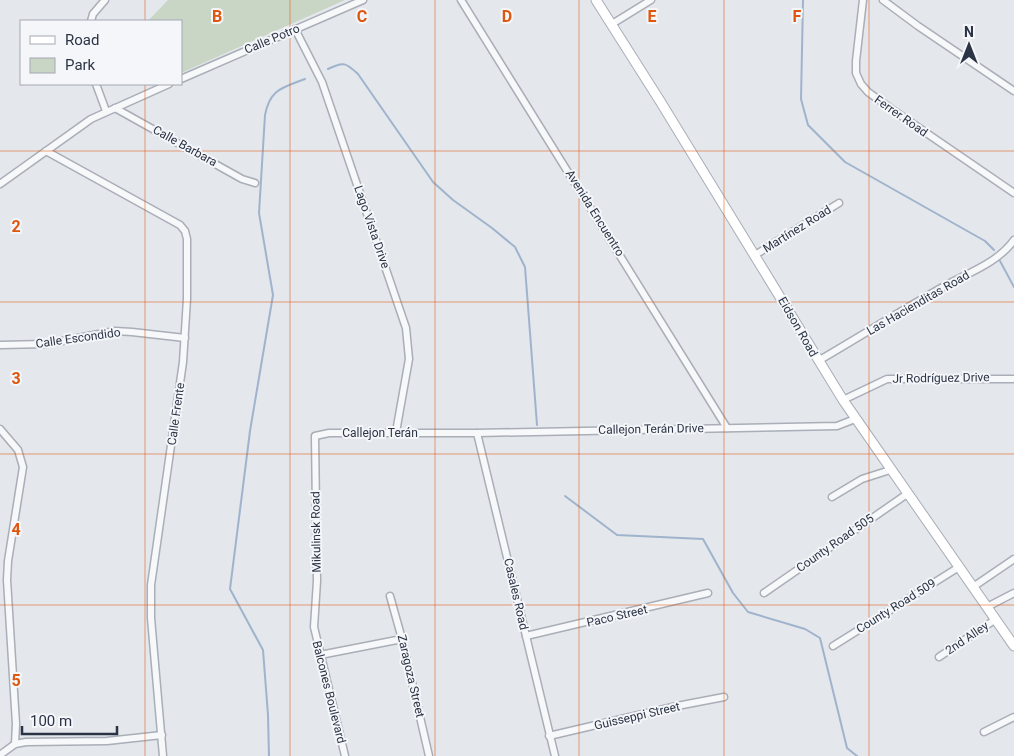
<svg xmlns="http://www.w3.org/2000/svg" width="1014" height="756" viewBox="0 0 1014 756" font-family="Roboto,sans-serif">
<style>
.green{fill:#c9d6c5}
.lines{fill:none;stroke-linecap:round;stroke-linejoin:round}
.stream{stroke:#9fb4cc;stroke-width:2}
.street-casing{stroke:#a9aeb7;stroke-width:9}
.secondary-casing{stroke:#a9aeb7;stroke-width:11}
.street{stroke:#f7f8fa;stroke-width:6}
.secondary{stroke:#fff;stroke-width:9}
.grid{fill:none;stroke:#df570f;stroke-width:1;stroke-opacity:0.55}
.labels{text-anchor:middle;stroke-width:4;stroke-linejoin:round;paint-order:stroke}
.street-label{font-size:12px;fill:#2b3445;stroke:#f4f6f9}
.grid-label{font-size:16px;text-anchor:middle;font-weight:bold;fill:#df570f;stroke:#f4f6f9;stroke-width:4;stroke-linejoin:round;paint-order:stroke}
</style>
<rect width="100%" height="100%" fill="#e4e7ec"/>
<polygon class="green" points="168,0 345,0 181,73 181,21 148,21"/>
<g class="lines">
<g class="stream">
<polyline points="803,0 801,99 808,125 845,162 985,241 994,250"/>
<path d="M328 69C344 61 346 63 358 74L433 182 453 200 492 228 515 247 525 267 537 425"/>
<polyline points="1000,261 1014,287"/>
<polyline points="565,496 617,535 703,539 733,593 748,612 805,629 820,638 847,748 857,756"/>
<path d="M269 756 268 715 263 650 230 589 250 431 273 295 259 213 265 115C270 89 282 88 305 79"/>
</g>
<g class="street-casing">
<g id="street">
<polyline points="461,0 727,428"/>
<polyline points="863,0 856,61 856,73 861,84 868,92 890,108 1014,193"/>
<polyline points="883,0 918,26 1014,91"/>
<polyline points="91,21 93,14 105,0"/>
<polyline points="612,24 651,0"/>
<polyline points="295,29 322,82 406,328 409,359 396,432"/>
<polyline points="181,79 363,0"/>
<polyline points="96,84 106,111"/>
<polyline points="115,108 242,179 255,183"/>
<polyline points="46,151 180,225 185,231 187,239 187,299 183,362 151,585 151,618 163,756"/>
<polyline points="0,184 91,119 169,84"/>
<polyline points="755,255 839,203"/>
<polyline points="0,345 46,344 115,331 132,332 185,338"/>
<path d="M818 361C859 337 899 312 941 288 965 274 997 264 1014 240"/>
<polyline points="843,400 887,379 1014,379"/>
<polyline points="0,429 18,450 23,467 8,561 7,580 16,724 15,744"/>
<polyline points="477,433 555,756"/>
<polyline points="832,497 862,479 890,470"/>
<polyline points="973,587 1014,559"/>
<polyline points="764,593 907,494"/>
<polyline points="390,596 402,639 429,756"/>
<polyline points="987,607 1014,593"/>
<polyline points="526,636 708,593"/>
<polyline points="833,646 959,567"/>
<polyline points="320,655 402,639"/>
<polyline points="939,657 996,619"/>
<polyline points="984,732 1014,717"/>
<polyline points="549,736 677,706 724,697"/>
<polyline points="0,755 15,744 26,742 107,741 162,735"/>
<polyline points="345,756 314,627 317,581 315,436 329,433 477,433 837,426 855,419"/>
</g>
</g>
<g class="secondary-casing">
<polyline id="secondary" points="596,0 660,101 843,400 1014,646"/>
</g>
<use href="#street" class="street"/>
<use href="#secondary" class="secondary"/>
</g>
<path class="grid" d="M145 0V21M290 0V756M435 0V756M579 0V756M724 0V756M869 0V756M145 84V756M0 151H1014M0 302H1014M0 454H1014M0 605H1014"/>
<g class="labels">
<g class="street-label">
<text transform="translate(272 39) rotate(-23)" y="4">Calle Potro</text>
<text transform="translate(901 116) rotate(35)" y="4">Ferrer Road</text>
<text transform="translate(185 146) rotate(29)" y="4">Calle Barbara</text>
<text transform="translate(595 213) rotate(58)" y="4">Avenida Encuentro</text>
<text transform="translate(372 227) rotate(71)" y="4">Lago Vista Drive</text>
<text transform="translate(797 229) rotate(-32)" y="4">Martínez Road</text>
<text transform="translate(918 303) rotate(-30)" y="4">Las Hacienditas Road</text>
<text transform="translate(798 327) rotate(60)" y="4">Eidson Road</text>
<text transform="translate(78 338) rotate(-8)" y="4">Calle Escondido</text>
<text transform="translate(941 378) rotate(-1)" y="4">Jr Rodríguez Drive</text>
<text transform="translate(176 414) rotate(-82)" y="4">Calle Frente</text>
<text transform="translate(651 429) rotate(-1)" y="4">Callejon Terán Drive</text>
<text x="380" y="437">Callejon Terán</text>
<text transform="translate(316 532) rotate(-91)" y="4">Mikulinsk Road</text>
<text transform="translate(835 543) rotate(-35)" y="4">County Road 505</text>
<text transform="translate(516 594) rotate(77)" y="4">Casales Road</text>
<text transform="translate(896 606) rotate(-32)" y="4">County Road 509</text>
<text transform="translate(617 616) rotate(-13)" y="4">Paco Street</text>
<text transform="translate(967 638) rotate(-34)" y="4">2nd Alley</text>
<text transform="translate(411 676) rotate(77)" y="4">Zaragoza Street</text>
<text transform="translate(329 692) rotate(76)" y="4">Balcones Boulevard</text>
<text transform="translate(637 716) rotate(-13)" y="4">Guisseppi Street</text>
</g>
</g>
<g class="grid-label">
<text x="217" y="22">B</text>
<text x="362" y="22">C</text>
<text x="507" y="22">D</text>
<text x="652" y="22">E</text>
<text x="797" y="22">F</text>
<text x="16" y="232">2</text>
<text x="16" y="384">3</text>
<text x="16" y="535">4</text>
<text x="16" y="686">5</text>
</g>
<rect x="20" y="20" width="162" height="65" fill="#f4f6f9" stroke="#a4a8b1"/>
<rect x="30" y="36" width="25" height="8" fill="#ffffff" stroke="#a4a8b1"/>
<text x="65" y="45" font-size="15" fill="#2b3445">Road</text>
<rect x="30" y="58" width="25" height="15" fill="#c9d6c5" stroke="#a4a8b1"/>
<text x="65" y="70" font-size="15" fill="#2b3445">Park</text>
<g transform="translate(969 45)" stroke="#f4f6f9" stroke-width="4" paint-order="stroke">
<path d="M0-4L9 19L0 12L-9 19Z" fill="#2b3445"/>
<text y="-8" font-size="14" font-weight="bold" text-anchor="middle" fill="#2b3445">N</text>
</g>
<path d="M22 726v8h95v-8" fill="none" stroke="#2b3445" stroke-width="2.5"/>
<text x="30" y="726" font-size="15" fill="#2b3445" stroke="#f4f6f9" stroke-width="4" paint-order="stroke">100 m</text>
</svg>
